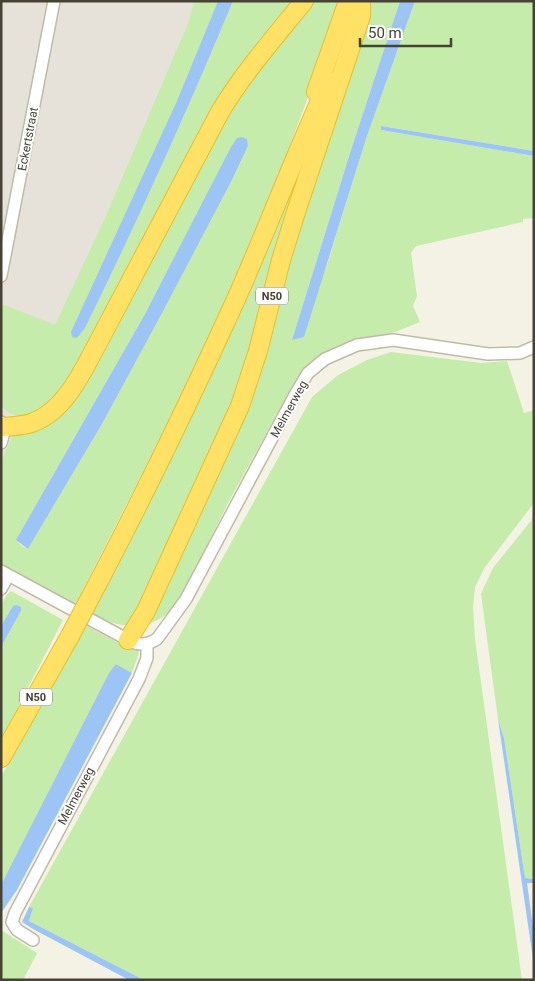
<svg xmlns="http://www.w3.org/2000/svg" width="535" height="981" viewBox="0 0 535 981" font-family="Roboto,sans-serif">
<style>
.industrial{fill:#e6e2da}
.green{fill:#c5ecaa;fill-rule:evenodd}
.water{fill:#9cc5f6}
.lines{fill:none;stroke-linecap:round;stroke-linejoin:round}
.minor-casing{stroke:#c0bba7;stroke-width:14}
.highway-casing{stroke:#eabe29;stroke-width:20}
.minor{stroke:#fff;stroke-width:11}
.highway{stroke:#ffe165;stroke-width:18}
.highway-bridge-casing{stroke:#eabe29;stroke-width:20;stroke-linecap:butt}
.highway-bridge{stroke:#ffe165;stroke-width:18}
.labels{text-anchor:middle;stroke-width:4;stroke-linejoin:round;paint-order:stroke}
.shield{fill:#fff;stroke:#7e7b71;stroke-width:1}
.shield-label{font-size:11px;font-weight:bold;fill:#474234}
.street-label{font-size:12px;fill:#474234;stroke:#fff}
</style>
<rect width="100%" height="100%" fill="#f4f2e5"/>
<polygon class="industrial" points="1,1 224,1 34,522 1,562"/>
<g class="green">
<path d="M194 1H218L85 328C138 220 187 112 233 1H298L251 55 73 381 41 413 18 417 8 412 1 406 2 304 55 325 105 218 189 21Z"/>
<path d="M309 1H344L277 180 192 377 75 605 8 569 1 564V461L14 433 47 421 233 96ZM237 138 248 146 232 180 102 424 28 549 22 546 16 540 145 314Z"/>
<path d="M371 1H400L350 153 292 340 326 268 367 136 415 1H534V151L382 126 381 130 534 156V218L523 219V222L416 246 411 253 417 296 413 306 420 322 395 332 334 350 319 357 300 375 293 385 229 501 180 600C157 632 123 631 91 614L205 388Z"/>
<polygon points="391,352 481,363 507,361 524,413 534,410 534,503 485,567 475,587 473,607 475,639 522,980 144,980 29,921 33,908 29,907 312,397 338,375 367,360"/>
<polygon points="534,517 534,879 525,878 504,738 498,719 481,594 493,568"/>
<path d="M11 591 63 620 1 740V647L21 611V607L13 606 1 626C1 610 0 600 11 591Z"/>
<polygon points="85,625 120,644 139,652 132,673 116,664 1,885 1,777"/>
<polygon points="1,930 37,953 23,980 1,980"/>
</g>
<g class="water">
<path d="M218 1H233C187 112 138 220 85 328L77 338 72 337 71 332 177 101Z"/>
<polygon points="400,1 415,1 367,136 304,337 292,340 350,153"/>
<polygon points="381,126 534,151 534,156 381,130"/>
<polygon points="242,137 247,139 248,146 232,180 162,313 102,424 28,549 16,540 145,314 231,147 237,138"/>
<polygon points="17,605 21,607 21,611 1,647 1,626 13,606"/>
<polygon points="116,664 132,673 17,890 1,913 1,885 109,673"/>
<polygon points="498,719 504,738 525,878 534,879 534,883 527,883 534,935 534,966"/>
<polygon points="29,907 33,908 29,921 144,980 129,980 33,929 22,922"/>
</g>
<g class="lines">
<g class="minor-casing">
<g id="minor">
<polyline points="1,276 54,1"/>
<polyline points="1,422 4,432 1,443"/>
<path d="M1 571 132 642C141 646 149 644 157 639L186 599 296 393 308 373 325 359 357 345 393 340 488 354 520 353 534 347"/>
<polyline points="1,589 8,576"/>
<polyline points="33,940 17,930 12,922 15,913 139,679 147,658 147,644"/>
</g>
</g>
<g class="highway-casing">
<g id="highway">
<polyline points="316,92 348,1"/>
<path d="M3 427C13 426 25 426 34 422 62 411 79 379 92 354L220 112C244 72 275 37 304 1"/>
<path d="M91 596C143 498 191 398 237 297 269 225 296 152 329 81"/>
<polyline points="128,640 146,611 240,406 258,351 281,260 295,215 361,16 361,1"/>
<polyline points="1,758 70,636"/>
</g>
</g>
<use href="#minor" class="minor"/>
<use href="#highway" class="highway"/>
<g class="highway-bridge-casing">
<polyline id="highway-bridge" points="70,636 91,596"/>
</g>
<use href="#highway-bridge" class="highway-bridge"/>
</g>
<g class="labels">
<g class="shield">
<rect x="256" y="287.5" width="32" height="17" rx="4"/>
<rect x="20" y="688.5" width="32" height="17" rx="4"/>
</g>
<g class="shield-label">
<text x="272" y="300">N50</text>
<text x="36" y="701">N50</text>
</g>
<g class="street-label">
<text transform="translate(28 139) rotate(-79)" y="4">Eckertstraat</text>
<text transform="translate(289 409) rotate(-61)" y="4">Melmerweg</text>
<text transform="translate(76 796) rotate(-62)" y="4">Melmerweg</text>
</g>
</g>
<rect width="535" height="981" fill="none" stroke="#474234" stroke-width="5"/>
<path d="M360 38v8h91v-8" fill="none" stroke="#474234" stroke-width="2.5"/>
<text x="368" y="38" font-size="15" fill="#474234" stroke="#ffffff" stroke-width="4" paint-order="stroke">50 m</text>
</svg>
